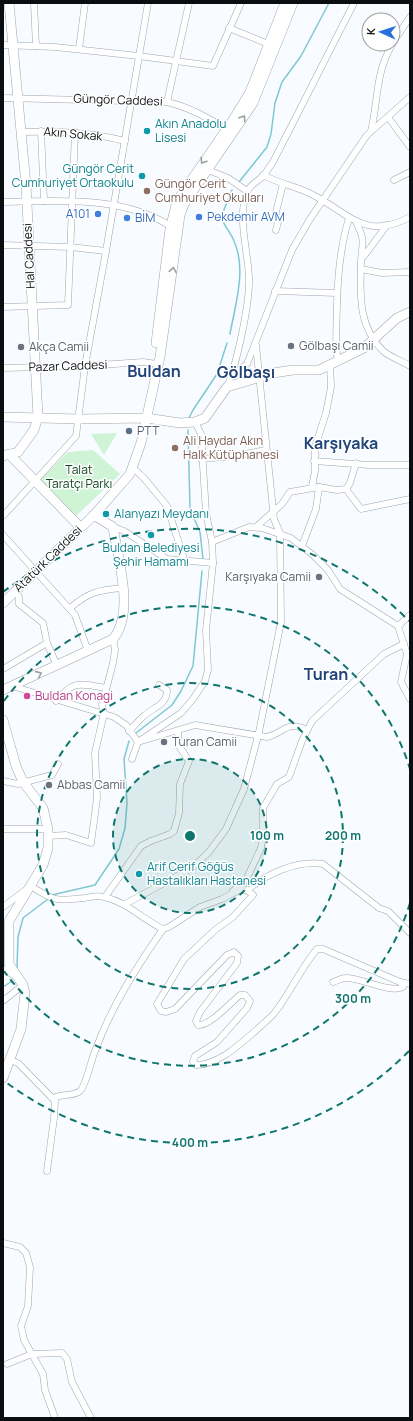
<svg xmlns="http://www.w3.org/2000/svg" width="413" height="1421" viewBox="0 0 413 1421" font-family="Manrope,sans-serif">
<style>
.green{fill:#cff4d5}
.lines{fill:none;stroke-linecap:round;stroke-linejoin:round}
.stream{stroke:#7fc8d1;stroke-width:1.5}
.street-casing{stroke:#9ea6ad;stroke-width:7}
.secondary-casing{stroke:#9ea6ad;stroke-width:10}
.street{stroke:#fff;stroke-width:6}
.secondary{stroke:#fff;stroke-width:9}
.oneway{stroke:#9d9fa0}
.ring{fill:none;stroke:#0f766e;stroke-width:2;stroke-dasharray:7 5}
.culture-dot{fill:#0f9aa8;stroke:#fff;stroke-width:1.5}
.education-dot{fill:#8d6e63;stroke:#fff;stroke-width:1.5}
.shop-dot{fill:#3f7fe0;stroke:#fff;stroke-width:1.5}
.worship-dot{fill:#6b7280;stroke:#fff;stroke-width:1.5}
.service-dot{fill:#5c6f8a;stroke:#fff;stroke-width:1.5}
.hotel-dot{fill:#d1479c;stroke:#fff;stroke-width:1.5}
.labels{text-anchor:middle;stroke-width:3;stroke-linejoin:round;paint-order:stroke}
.street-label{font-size:12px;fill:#0b0e11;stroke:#fff}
.culture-label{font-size:12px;fill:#0d838f;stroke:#fff;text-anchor:start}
.education-label{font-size:12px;fill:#785e54;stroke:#fff;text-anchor:start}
.shop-label{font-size:12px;fill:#366cbe;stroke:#fff;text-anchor:start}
.worship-label{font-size:12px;fill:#5b616d;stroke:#fff;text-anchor:start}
.service-label{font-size:12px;fill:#4e5e75;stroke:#fff;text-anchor:start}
.park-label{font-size:12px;fill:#124722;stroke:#fff}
.hotel-label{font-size:12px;fill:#b23c85;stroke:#fff;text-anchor:start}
.district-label{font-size:16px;font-weight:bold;fill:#204378;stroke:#fff}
.centre{fill:#0f766e;stroke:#fff;stroke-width:2}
.ring-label{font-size:12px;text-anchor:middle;font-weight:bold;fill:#0f766e;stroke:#fff;stroke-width:3;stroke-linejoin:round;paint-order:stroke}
</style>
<rect width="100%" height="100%" fill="#f8fbff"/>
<g class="green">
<polygon points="117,433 104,455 91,434"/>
<polygon points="93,450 120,474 76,516 39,481 68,452"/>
</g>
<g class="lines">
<g class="stream">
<polyline points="239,182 267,147 271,134 275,103 282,82 301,56 329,3"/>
<path d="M230 334C235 305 247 270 234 241 231 233 224 226 221 217L232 190"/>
<polyline points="189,418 193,410 217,374 227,343"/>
<polyline points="188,430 190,509 200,532 203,559"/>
<polyline points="136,733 172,705 181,691 193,666 202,571"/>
<polyline points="52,895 95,885 119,849 125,828 127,803 124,759 129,741"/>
<polyline points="17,968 18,937 23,918 48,899"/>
<polyline points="3,987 12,981"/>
</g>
<g class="street-casing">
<g id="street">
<polyline points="34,3 36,46"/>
<polyline points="229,28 268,44"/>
<polyline points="3,45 55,47 139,56 213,66 241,3"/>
<polyline points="79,49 85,3"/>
<path d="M3 98 167 102C189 107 207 117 226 129"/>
<polyline points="167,102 189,3"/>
<polyline points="388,117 410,147"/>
<polyline points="41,131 44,201"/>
<path d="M371 131C377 107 376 80 386 57 391 43 402 30 410 17"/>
<path d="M20 132C56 131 90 132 125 141"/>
<polyline points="208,170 228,178 247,191"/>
<path d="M263 175C278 183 294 186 309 193 348 211 363 242 410 217"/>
<polyline points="394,180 410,172"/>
<path d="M3 202C58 201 126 195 173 228"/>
<path d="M356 222C366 242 362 242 361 262 360 295 358 326 383 351 390 357 402 361 410 366"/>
<polyline points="276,230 279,218 275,216 283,184"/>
<polyline points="3,245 70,247 106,251"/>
<polyline points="364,256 387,225"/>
<polyline points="361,269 382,273 410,272"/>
<polyline points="275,291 337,293"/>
<polyline points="3,307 68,305 75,132"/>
<path d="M338 360 336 349C337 305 336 260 349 218"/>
<polyline points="3,368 85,366 143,362 157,364"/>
<polyline points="231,377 247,364 292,250 310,219 367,135 410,97"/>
<path d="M227 387C237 363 250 303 249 277 248 252 237 216 247 192 250 184 259 181 264 175 267 171 270 166 273 162L354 3"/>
<polyline points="201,459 235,456 265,450"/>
<polyline points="314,461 369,465 410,465"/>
<polyline points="132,467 143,477 167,506 185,562"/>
<polyline points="312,487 315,471 315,447 326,413 331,387 330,364"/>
<polyline points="346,489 361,509 410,499"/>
<polyline points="3,516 76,436 85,366 106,251 148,3"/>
<polyline points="113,527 124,531 167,559 213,563"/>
<polyline points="256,527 282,504 290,492 319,487 337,490 346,489 350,483 356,463"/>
<polyline points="3,535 75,615 88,651"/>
<polyline points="212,542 249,527 262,528 291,538 313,555 328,570 340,589 398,626 407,654 410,657"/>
<polyline points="302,546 316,509 319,487"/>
<polyline points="15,592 19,597 19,604 43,623 47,643 57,666"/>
<path d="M70 608C89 592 98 590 123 588"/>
<polyline points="398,626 410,615"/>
<polyline points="407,654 401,682 410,699"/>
<polyline points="3,669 47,643"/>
<path d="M12 686 114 717 126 725 138 742 195 725 267 737C286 732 286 720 307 730"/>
<path d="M56 701C75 679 79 684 106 688"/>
<path d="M129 731C134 726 139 720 145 715 154 707 167 705 167 690L159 685"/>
<polyline points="132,759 138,742 181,713 193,699 205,681 208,670 206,630 213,563 212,542 206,513 201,434 195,422"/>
<polyline points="3,781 18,784 52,775 58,764"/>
<polyline points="3,829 48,829"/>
<polyline points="48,836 66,835 91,843 97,798 95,753 104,713 102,705 113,663 115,650 113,639"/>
<path d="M247 890C267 874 296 860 323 864L379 908 388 911 410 933"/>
<polyline points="233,891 246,880 261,848 263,834 263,808 277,784 289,777 302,741 312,721 384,654 404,644"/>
<polyline points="105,897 141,846 151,841 170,834 174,831 179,813 180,784 189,761 179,746 178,731"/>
<polyline points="125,904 192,868 208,853 226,829 244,789 259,732 281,622 280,533 274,519 256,345"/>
<path d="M3 907 31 886C55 902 57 901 85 898 91 897 98 895 104 897 127 902 142 919 163 929L169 927 200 907 222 899 239 890H247L253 895 233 917 215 930 184 959 157 1004 161 1011 166 1012 175 1009 227 955 234 952 238 956 237 963 200 1012 196 1021 198 1025C210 1026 230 1003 240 995H245L250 1001 247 1008 217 1042 195 1056 193 1062 196 1065C206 1065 217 1060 225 1055 234 1050 270 1019 276 1011 291 991 301 968 317 949H323L400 982 403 987C391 994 360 977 345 978 341 978 337 981 333 982"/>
<polyline points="3,969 15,976"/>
<polyline points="400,982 410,984"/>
<polyline points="3,1001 23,985"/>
<polyline points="10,1059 19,1064 55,1101 54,1118 47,1171"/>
<path d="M54 1098C61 1093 73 1097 80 1091 86 1086 91 1060 95 1051 111 1007 136 968 163 929"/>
<polyline points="3,1243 20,1247 26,1253 30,1267 28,1306 21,1326 24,1340 43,1374 45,1390 55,1418"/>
<polyline points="7,1364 32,1354 62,1353 67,1359 72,1382 91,1418"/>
</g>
</g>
<g class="secondary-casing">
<g id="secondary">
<polyline points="156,343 170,229 177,201 233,120 250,92 285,3"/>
<polyline points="3,417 79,419 146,418 180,423 195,422 205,418 227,387 273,373 293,370 319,370 364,348 397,318 410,312"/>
<polyline points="9,454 80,527"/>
<polyline points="3,456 18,452 34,430 38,417 26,185 9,3"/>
<polyline points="3,603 94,515 130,474 141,443 160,357 180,215 184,204 253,103 293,3"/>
<path d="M3 690 113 639C135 613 118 559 113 527L94 515"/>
<polyline points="3,720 16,766 23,782 43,808 48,829 48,848 43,865 9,921 9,964 23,985 25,993 21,1029 3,1078"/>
</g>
</g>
<use href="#street" class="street"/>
<use href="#secondary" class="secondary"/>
</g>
<defs><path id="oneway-chevron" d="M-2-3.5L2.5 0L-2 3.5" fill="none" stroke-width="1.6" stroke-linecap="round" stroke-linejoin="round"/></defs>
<g class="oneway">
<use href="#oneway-chevron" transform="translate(243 118) rotate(-58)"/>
<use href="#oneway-chevron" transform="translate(203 161) rotate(124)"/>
<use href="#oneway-chevron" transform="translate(173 270) rotate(-81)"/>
<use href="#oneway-chevron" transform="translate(39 674) rotate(-24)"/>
</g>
<circle cx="190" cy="836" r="77" fill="#0f766e" fill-opacity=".12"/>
<g class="ring">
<circle cx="190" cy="836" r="77"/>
<circle cx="190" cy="836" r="153"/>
<path d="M410 903A230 230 0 0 1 4 971M4 701A230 230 0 0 1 410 769"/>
<path d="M409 1051A307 307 0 0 1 3 1080M3 592A307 307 0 0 1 409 621"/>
</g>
<g class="culture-dot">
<circle cx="147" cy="131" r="4"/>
<circle cx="142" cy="176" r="4"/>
<circle cx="106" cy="514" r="4"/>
<circle cx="151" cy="535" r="4"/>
<circle cx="139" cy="874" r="4"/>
</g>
<g class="education-dot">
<circle cx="147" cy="191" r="4"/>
<circle cx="175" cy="448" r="4"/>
</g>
<g class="shop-dot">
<circle cx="98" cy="214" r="4"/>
<circle cx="199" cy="217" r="4"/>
<circle cx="127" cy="218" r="4"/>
</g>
<g class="worship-dot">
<circle cx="291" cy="346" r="4"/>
<circle cx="21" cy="347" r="4"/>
<circle cx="319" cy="577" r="4"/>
<circle cx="164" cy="742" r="4"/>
<circle cx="49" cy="785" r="4"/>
</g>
<circle class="service-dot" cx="129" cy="431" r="4"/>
<circle class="hotel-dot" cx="27" cy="696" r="4"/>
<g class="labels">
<g class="street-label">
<text transform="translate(118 100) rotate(2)" y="4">Güngör Caddesi</text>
<text transform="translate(73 134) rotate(5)" y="4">Akın Sokak</text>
<text transform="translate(29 256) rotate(-93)" y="4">Hal Caddesi</text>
<text transform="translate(68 366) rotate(-2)" y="4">Pazar Caddesi</text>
<text transform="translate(48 559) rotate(-44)" y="4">Atatürk Caddesi</text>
</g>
<g class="culture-label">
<text x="155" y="128">Akın Anadolu<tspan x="155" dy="14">Lisesi</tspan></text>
<text x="134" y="173" text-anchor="end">Güngör Cerit<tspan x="134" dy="14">Cumhuriyet Ortaokulu</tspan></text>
<text x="114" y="518">Alanyazı Meydanı</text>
<text x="151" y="552" text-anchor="middle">Buldan Belediyesi<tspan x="151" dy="14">Şehir Hamamı</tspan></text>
<text x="147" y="871">Arif Cerif Göğüs<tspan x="147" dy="14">Hastalıkları Hastanesi</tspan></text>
</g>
<g class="education-label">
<text x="155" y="188">Güngör Cerit<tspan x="155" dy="14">Cumhuriyet Okulları</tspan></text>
<text x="183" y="445">Ali Haydar Akın<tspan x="183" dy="14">Halk Kütüphanesi</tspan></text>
</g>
<g class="shop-label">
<text x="90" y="218" text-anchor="end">A101</text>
<text x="207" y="221">Pekdemir AVM</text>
<text x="135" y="222">BİM</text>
</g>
<g class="worship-label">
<text x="299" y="350">Gölbaşı Camii</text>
<text x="29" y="351">Akça Camii</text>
<text x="311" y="581" text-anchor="end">Karşıyaka Camii</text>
<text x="172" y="746">Turan Camii</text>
<text x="57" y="789">Abbas Camii</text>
</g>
<g class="service-label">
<text x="137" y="435">PTT</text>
</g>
<g class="park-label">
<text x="79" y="474">Talat<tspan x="79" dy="14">Taratçı Parkı</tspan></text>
</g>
<g class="hotel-label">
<text x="35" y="700">Buldan Konagi</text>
</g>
<g class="district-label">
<text x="154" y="377">Buldan</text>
<text x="246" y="378">Gölbaşı</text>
<text x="341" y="449">Karşıyaka</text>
<text x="326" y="680">Turan</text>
</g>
</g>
<circle cx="190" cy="836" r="6" class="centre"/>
<g class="ring-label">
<text x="267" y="840">100 m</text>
<text x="343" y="840">200 m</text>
<text x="353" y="1003">300 m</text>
<text x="190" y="1147">400 m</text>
</g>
<rect width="413" height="1421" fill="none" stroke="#0b0e11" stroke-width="8"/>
<g transform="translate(381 32) rotate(273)"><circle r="19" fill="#ffffff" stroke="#9d9fa0"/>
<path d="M0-3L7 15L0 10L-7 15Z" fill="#2870dc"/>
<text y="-6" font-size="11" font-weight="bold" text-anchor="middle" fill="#0b0e11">K</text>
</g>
</svg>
